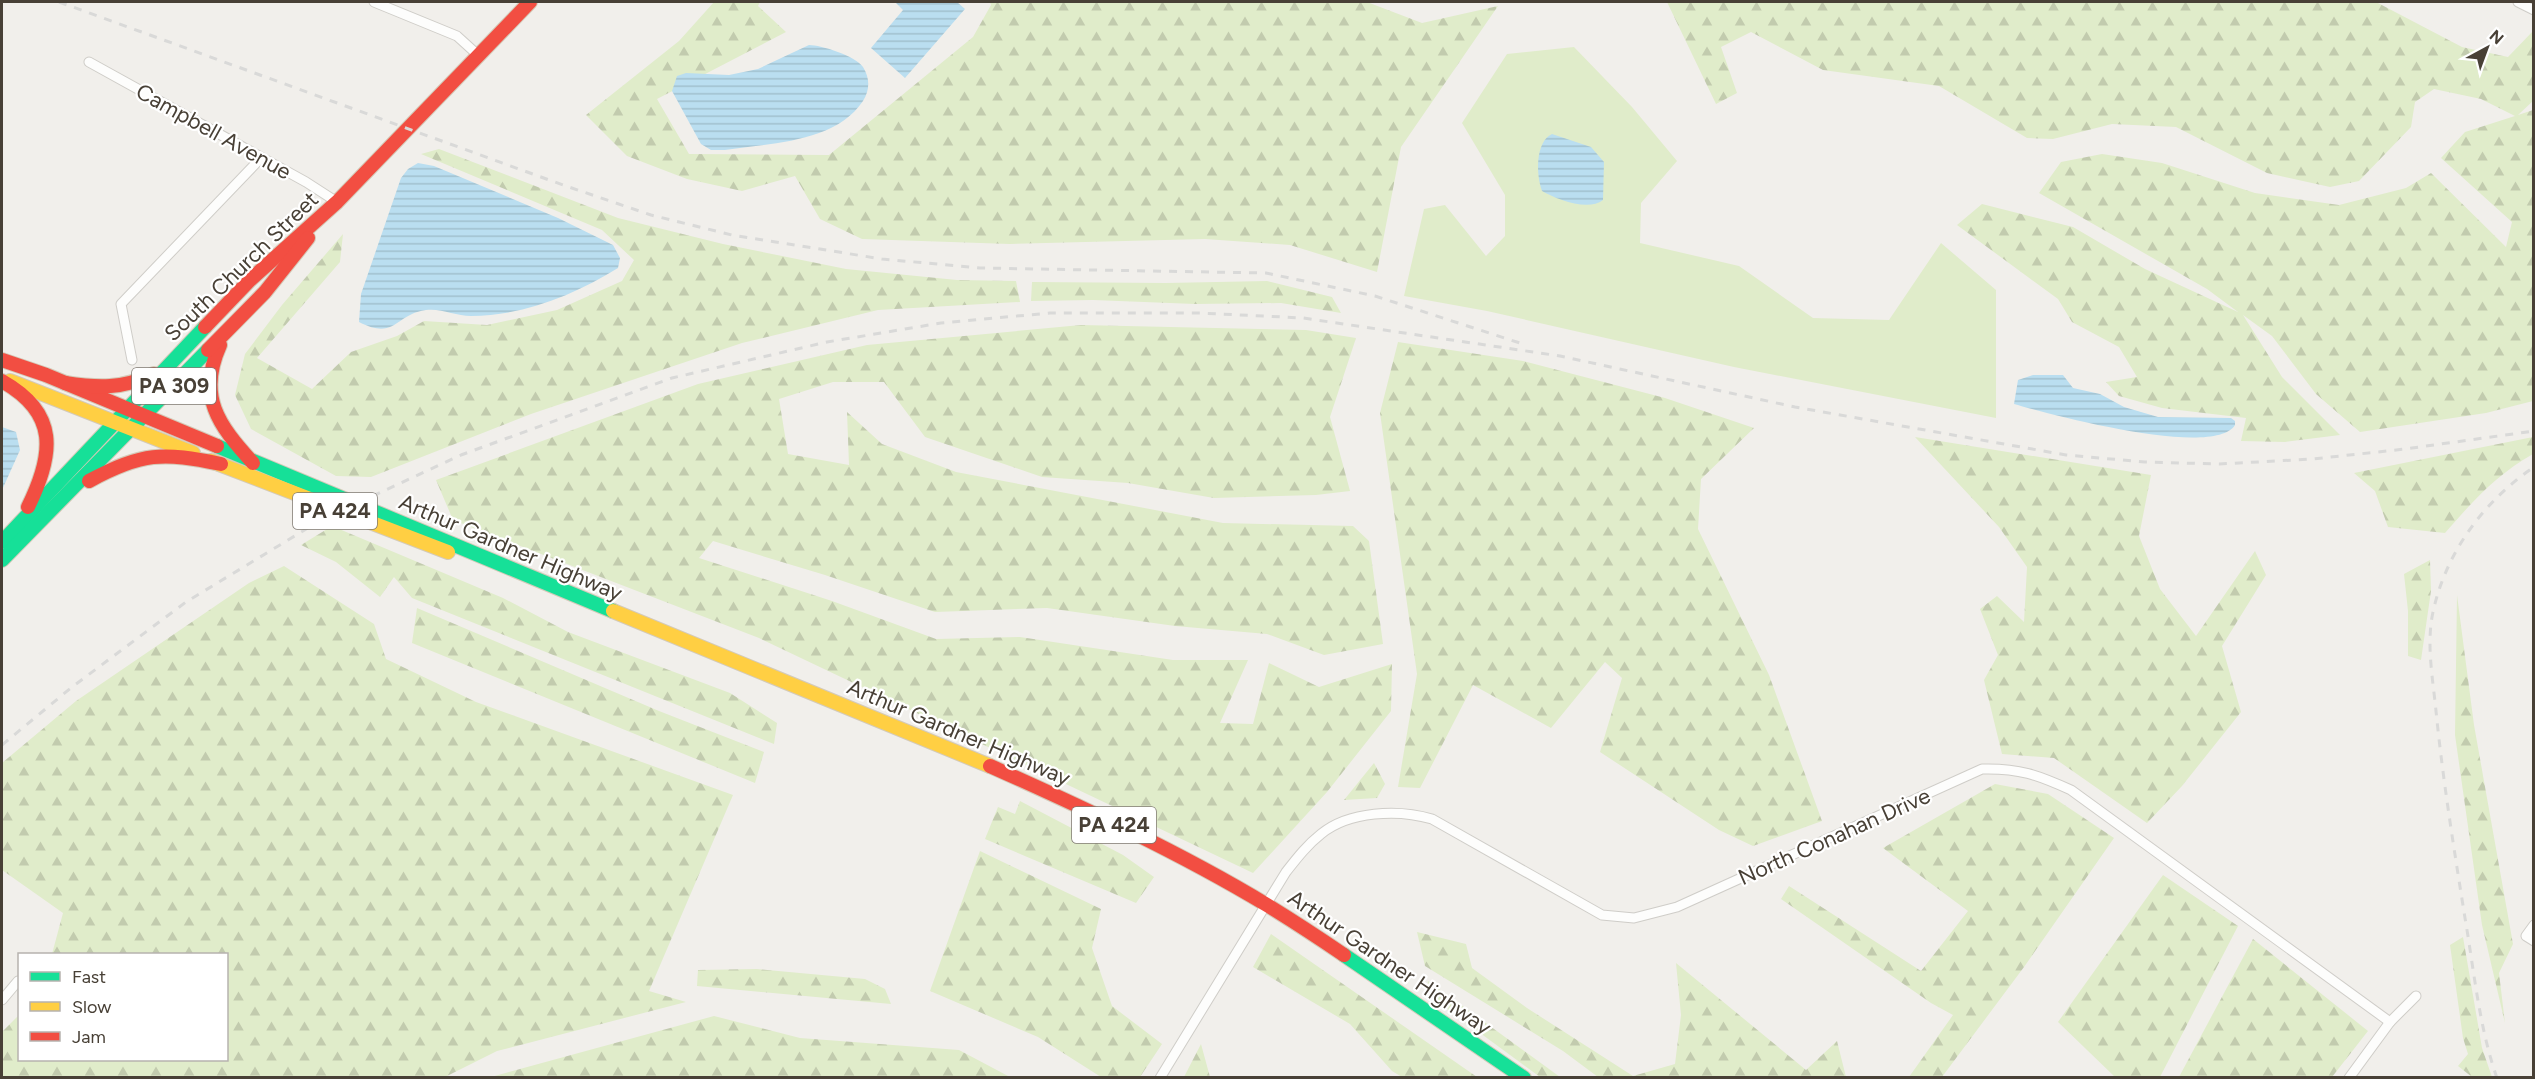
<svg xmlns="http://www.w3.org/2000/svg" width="2535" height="1079" viewBox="0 0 2535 1079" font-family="Figtree,sans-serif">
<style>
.grass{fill:#e0ecca}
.forest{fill:url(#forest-firs)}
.water{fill:url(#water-rules)}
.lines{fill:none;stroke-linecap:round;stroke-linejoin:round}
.street-casing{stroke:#cfcdc8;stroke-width:11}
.fast-casing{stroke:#d4cab8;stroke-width:16}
.slow-casing{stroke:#d4cab8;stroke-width:16}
.jam-casing{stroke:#d4cab8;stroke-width:16}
.street{stroke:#fdfdfc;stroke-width:9}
.fast{stroke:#16e098;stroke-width:14}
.slow{stroke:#ffcf43;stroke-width:14}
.jam{stroke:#f24e42;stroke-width:14}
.rail{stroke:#d9d9d8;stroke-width:3;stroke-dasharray:8 8;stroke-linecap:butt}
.labels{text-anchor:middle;stroke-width:4.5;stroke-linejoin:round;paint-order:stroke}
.shield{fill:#fff;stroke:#7f7972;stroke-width:1.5}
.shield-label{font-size:21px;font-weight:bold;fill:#484036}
.street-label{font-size:22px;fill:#484036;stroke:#fff}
</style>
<defs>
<pattern id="forest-firs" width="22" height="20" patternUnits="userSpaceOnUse" patternTransform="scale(1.5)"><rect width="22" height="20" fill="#e0ecca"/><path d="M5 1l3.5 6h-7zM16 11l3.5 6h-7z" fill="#c2cbae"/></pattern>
<pattern id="water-rules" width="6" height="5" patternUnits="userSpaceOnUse" patternTransform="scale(1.5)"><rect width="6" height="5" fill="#badef0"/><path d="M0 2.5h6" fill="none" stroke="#a1c0ce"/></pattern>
</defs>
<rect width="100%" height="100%" fill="#f1efeb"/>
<polygon class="grass" points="1574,47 1632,107 1677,161 1641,203 1640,243 1739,266 1813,318 1889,320 1941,243 1996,290 1996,418 1734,367 1487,311 1404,296 1424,209 1445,205 1486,256 1505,236 1505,195 1462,123 1507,54"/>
<g class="forest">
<polygon points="714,2 760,2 758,6 786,32 657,99 689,154 829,155 973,37 991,5 990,2 1367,2 1422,23 1498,6 1401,147 1377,272 1290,245 1205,239 1010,244 862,239 820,219 795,176 742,191 687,179 627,156 586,115 679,41"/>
<polygon points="1667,2 2376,2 2462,47 2508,57 2533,31 2533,101 2518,115 2533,110 2533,401 2486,413 2360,432 2316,394 2272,336 2243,315 2282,377 2340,435 2285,442 2241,441 2246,418 2162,408 2119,396 2106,382 2137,377 2119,347 2072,322 2058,299 1957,225 1982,204 2073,227 2145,269 2238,312 2207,289 2039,193 2061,162 2102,154 2162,163 2255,193 2339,205 2406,188 2431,173 2506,247 2512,222 2441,158 2465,132 2515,116 2481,99 2434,89 2415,102 2411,127 2359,181 2330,187 2267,173 2176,127 2112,124 2053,139 2027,138 1939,86 1823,70 1751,32 1721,47 1737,93 1716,104"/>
<polygon points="439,149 618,218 723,244 846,269 957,280 1016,281 1020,302 878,310 742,343 531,414 371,477 336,476 251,429 235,395 245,354 282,305 343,234 340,262 257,358 312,389 351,352 397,336 424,321 487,325 557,310 622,281 634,260 602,230 421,154"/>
<polygon points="1267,281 1332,297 1341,313 1281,303 1195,304 1093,300 1031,301 1032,282 1166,283"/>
<polygon points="1081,325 1306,330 1356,338 1330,417 1350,491 1316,495 1214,498 1128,483 1042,477 925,437 884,382 833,382 779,399 788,454 849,465 847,412 882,444 956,472 1223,523 1353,526 1369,541 1383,644 1324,655 1267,634 1175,626 1047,608 935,612 825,575 713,541 699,558 832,601 936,639 1020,637 1173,660 1248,660 1220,723 1253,724 1269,663 1319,687 1392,664 1391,711 1327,792 1253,873 759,638 453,520 436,480 698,384 867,345"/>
<polygon points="1398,342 1523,361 1665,398 1754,428 1701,479 1698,529 1769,675 1822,821 1753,846 1719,830 1600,752 1622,678 1605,662 1551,728 1473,685 1420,788 1398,787 1417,674 1380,413"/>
<polygon points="1915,437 2151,475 2139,536 2160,589 2196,636 2255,551 2266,575 2222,646 2241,712 2182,786 2147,823 2054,758 2002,754 1984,680 1998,655 1980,609 1997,596 2024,622 2027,567 1999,527"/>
<path d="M2533 437V454C2496 475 2473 501 2445 533L2388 527 2375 491 2354 473Z"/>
<polygon points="332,526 503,598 568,632 730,693 777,723 774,744 412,598 394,577 380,597 336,562 301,545"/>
<polygon points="2430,560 2431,591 2421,660 2408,656 2408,611 2404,574"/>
<polygon points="284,566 374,624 386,659 476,702 733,795 649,991 686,1002 497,1051 445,1077 2,1077 2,1032 19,1015 20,1060 226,1060 226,954 52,954 63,913 2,870 2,763 76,701 249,583"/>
<polygon points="2457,595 2474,725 2513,944 2499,973 2505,1023 2482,925 2455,735"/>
<polygon points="417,608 659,711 764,752 755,783 412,643"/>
<polygon points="1374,763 1385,784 1377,798 1344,800"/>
<polygon points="1995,784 2048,794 2114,838 2024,967 1942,1077 1909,1077 1953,1015 1931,1003 1781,899 1789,886 1921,971 1968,911 1883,848"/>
<polygon points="1020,801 1123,855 1154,877 1136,903 985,839 998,807 1015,814"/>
<polygon points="980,851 1101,909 1092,948 1112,1006 1162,1044 1140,1077 1101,1077 1038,1037 930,991"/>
<polygon points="2163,875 2238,926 2160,1077 2115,1077 2058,1022"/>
<polygon points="1417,932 1466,944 1472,968 1527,1008 1633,1076 1675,1064 1681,1015 1676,963 1806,1070 1837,1041 1846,1077 1598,1077 1563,1051 1425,966"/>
<polygon points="1271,934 1477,1077 1402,1077 1392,1071 1350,1024 1253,967"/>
<polygon points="2463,937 2482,1048 2492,1077 2472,1077 2458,1066 2468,1054 2463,1038 2450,945"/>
<polygon points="2253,939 2368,1031 2332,1077 2179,1077"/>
<polygon points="757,969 865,979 885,989 891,1004 697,986 698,970"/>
<polygon points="1428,981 1560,1077 1540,1077 1427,994"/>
<polygon points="714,1016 800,1038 959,1050 1010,1077 491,1077"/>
<polygon points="1201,1044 1210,1077 1184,1077"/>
</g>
<g class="water">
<polygon points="895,2 957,2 965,9 905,78 871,48 903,10"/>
<path d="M809 45C821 45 856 56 863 67 870 78 870 90 863 101 835 143 770 143 725 150H711L701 144 672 91 677 76 686 73 729 75 758 69Z"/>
<path d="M1552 134 1591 147 1604 162 1603 200C1588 212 1556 199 1542 191 1536 175 1535 142 1552 134Z"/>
<path d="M418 163 434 166 558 218 613 245 620 258 618 268C574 295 523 316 471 316 456 316 441 308 426 310 395 314 396 341 359 322L361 294 401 178 408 169Z"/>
<path d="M2033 375H2063L2073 388 2100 394 2124 407 2158 417 2231 418 2235 421V425C2214 459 2049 414 2014 404L2018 380Z"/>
<polygon points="2,427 16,432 20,450 2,490"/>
</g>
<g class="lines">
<g class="street-casing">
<g id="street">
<polyline points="374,2 457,36 479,56"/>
<polyline points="2518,2 2534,10"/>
<polyline points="89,62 306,182 337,202"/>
<polyline points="132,360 121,304 261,158"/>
<polyline points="2534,925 2526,936 2534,941"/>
<polyline points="2,1000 18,981"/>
<path d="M1160 1078 1286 872C1297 858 1307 845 1321 834 1349 811 1398 809 1432 819L1602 915 1634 918 1677 907 1982 769C2019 768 2038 775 2071 790L2390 1022"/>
<polyline points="2349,1078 2390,1022 2416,996"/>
</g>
</g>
<g class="fast-casing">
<g id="fast">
<polyline points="217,446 613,611"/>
<polyline points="2,542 205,327"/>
<polyline points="2,560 208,350"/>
<polyline points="1344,955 1524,1078"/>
</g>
</g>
<g class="slow-casing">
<g id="slow">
<polyline points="10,381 193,453"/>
<polyline points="211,461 448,552"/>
<polyline points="613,611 990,766"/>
</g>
</g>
<g class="jam-casing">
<g id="jam">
<polyline points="205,327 250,280 337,202 530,2"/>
<path d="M220 345C197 396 218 425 253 463"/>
<polyline points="208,350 265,292 308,238"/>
<polyline points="2,360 46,375 217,446"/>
<path d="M2 381C59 413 54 454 28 507"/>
<path d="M65 383C98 388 123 389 154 374"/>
<path d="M89 481C142 452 163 452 221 464"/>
<path d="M990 766C1084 808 1179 852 1267 905 1293 921 1319 938 1344 955"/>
</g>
</g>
<use href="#street" class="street"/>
<use href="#fast" class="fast"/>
<use href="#slow" class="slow"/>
<use href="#jam" class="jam"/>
<g class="rail">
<polyline points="59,2 563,185 651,215 732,235 882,259 980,268 1266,273 1375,296 1523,344"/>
<polyline points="2,745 72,687 186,602 321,520 461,455 672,378 827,342 941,323 1050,313 1200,313 1303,318 1560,356 1795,407 2066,455 2145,462 2219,464 2313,459 2405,449 2534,431"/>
<path d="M2497 1078C2479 1027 2474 970 2465 918 2454 849 2443 781 2436 711 2433 680 2426 644 2433 612 2446 552 2484 501 2534 467"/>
</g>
</g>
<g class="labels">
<g class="shield">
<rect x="132" y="368" width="84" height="36" rx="4.5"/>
<rect x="293" y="493" width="84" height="36" rx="4.5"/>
<rect x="1072" y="807" width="84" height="36" rx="4.5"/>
</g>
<g class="shield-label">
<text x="174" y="393">PA 309</text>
<text x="335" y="518">PA 424</text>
<text x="1114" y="832">PA 424</text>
</g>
<g class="street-label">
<text transform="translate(214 131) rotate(29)" y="8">Campbell Avenue</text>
<text transform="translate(241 266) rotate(-44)" y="8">South Church Street</text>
<text transform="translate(511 547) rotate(23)" y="8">Arthur Gardner Highway</text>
<text transform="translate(959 732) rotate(23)" y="8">Arthur Gardner Highway</text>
<text transform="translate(1834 836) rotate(-24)" y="8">North Conahan Drive</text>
<text transform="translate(1390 962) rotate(34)" y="8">Arthur Gardner Highway</text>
</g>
</g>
<rect width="2535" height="1079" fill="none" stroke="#484036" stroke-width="6"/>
<rect x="18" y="953" width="210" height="108" fill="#ffffff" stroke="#b6b3af" stroke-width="1.5"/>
<rect x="30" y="972" width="30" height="9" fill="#16e098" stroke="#b6b3af" stroke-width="1.5"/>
<text x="72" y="983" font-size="18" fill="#484036">Fast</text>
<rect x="30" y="1002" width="30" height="9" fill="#ffcf43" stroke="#b6b3af" stroke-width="1.5"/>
<text x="72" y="1013" font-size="18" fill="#484036">Slow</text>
<rect x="30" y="1032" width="30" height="9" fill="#f24e42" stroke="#b6b3af" stroke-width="1.5"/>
<text x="72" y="1043" font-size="18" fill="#484036">Jam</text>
<g transform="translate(2487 48) rotate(41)" stroke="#ffffff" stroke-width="4.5" paint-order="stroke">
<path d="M0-4.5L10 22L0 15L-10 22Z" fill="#484036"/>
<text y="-9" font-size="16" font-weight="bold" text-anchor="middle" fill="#484036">N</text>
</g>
</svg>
